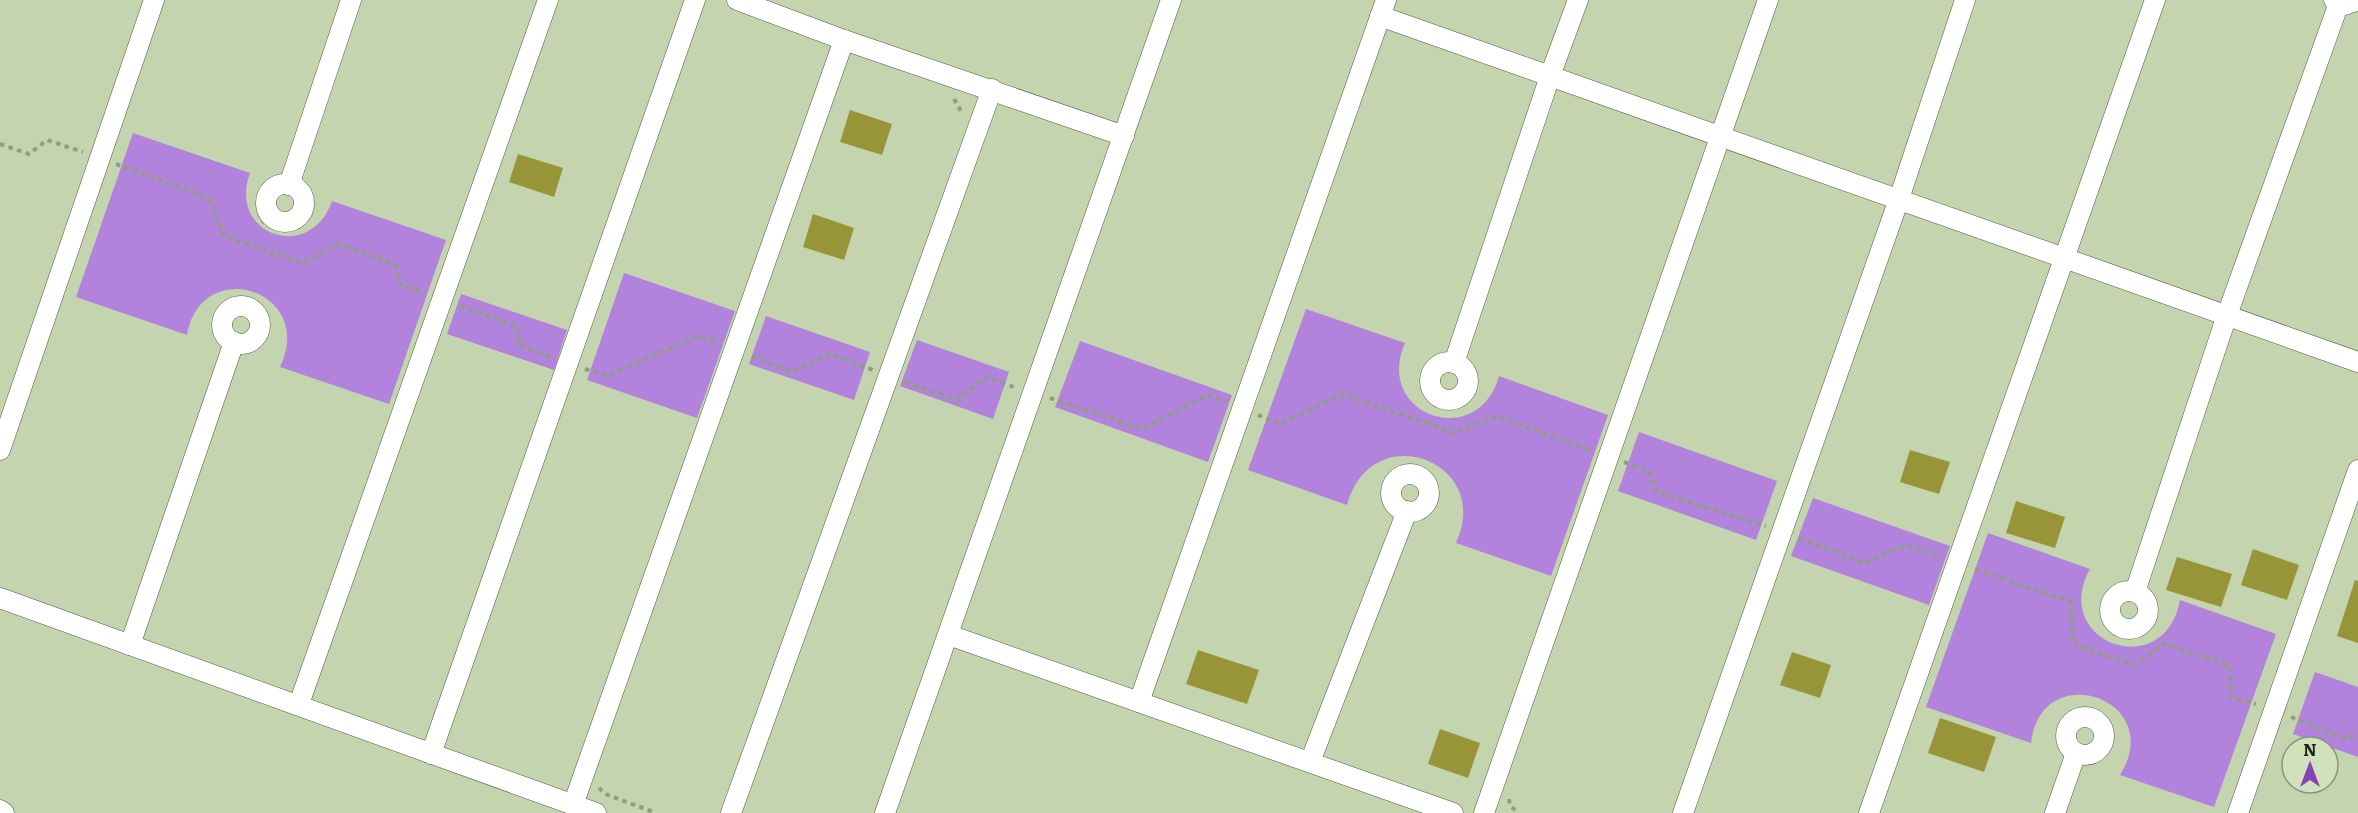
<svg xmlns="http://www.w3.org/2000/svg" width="2358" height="813" viewBox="0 0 2358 813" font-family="Literata,serif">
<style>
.green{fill:#b283dc}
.building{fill:#989539}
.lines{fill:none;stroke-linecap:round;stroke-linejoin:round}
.minor-casing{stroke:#4d5b3a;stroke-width:21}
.path{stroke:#909e80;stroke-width:4;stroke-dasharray:4.5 4.5;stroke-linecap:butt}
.minor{stroke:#fff;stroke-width:20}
</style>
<rect width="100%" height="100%" fill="#c3d4af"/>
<g class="green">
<path d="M133 133 250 173C227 235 310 264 332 201L446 240 389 404 280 367C317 290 201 254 187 335L76 297Z"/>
<polygon points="624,273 735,311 697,418 587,380"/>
<polygon points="461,294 567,330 554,370 447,334"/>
<path d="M1306 309 1405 343C1373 415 1478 452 1499 376L1608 415 1551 576 1456 543C1494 460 1371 416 1347 505L1248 470Z"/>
<polygon points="766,316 870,352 854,400 749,364"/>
<polygon points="917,340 1009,372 993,419 900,386"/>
<polygon points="1080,341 1232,395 1208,462 1055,407"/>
<polygon points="1639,432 1777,481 1756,540 1618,491"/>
<polygon points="1813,498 1950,546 1929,605 1791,556"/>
<path d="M1988 533 2090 569C2049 643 2165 684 2180 600L2276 634 2214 807 2120 775C2168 699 2041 656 2031 743L1926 707Z"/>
<polygon points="2315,672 2358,687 2358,757 2293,734"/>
</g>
<g class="building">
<polygon points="850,110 892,124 882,155 840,142"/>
<polygon points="518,154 563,168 554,197 509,182"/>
<polygon points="813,214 854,228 844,260 803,247"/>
<polygon points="1910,450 1950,462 1939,494 1900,482"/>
<polygon points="2016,501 2065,517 2055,548 2006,533"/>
<polygon points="2253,549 2299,565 2287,600 2241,585"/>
<polygon points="2177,557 2232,574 2221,607 2166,590"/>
<polygon points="2355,580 2358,581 2358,643 2337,636"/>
<polygon points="1198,650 1259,670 1247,704 1186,684"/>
<polygon points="1792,652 1831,665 1820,698 1780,685"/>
<polygon points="1940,718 1996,737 1984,772 1928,753"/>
<polygon points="1440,729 1480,743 1468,778 1428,764"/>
</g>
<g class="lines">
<g class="minor-casing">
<g id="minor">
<polyline points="737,0 844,40 1124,136"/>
<polyline points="2334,0 2345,5 2358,0"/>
<polyline points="1380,16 2358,362"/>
<circle cx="285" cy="203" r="19"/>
<polyline points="289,185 351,0"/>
<circle cx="241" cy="325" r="19"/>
<circle cx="1449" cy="381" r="19"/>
<polyline points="1454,363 1550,76 1578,0"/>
<polyline points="0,450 154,0"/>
<circle cx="1410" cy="493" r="19"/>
<circle cx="2129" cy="610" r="19"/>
<polyline points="2135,592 2227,315 2339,3"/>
<polyline points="0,598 596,813"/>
<polyline points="949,635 1453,813"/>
<polyline points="130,645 234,342"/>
<polyline points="1139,702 1386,0"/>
<polyline points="299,704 548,0"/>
<circle cx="2085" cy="736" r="19"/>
<polyline points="431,754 695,0"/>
<polyline points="1310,762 1407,511"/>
<polyline points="573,805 844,40"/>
<polyline points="0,810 4,813"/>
<polyline points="731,813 992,89"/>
<polyline points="885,813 1171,0"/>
<polyline points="1484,813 1768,0"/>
<polyline points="1683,813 1899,199 1965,0"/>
<polyline points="1869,813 2155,0"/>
<polyline points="2055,813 2076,753"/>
<polyline points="2238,813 2358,470"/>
</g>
</g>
<g class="path">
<polyline points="954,99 962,113"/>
<polyline points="0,144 29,154 47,140 83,152"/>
<polyline points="116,164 209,198 224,236 302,263 337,244 395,264 401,285 425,293"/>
<path d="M270 180C263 184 258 191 258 200 252 248 334 232 308 187"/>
<polyline points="460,306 517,326 519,345 550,357"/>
<polyline points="752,356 792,372 831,354 873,370"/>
<polyline points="585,369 608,376 697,336 717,342"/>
<polyline points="905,382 957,400 986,377 1017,388"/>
<polyline points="1050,398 1143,429 1207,395 1226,402"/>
<polyline points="1258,415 1280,424 1343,394 1454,433 1497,416 1592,451"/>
<polyline points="1624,462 1649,471 1657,492 1766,526"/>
<polyline points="1799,538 1864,563 1906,545 1940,557"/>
<polyline points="1975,569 2071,602 2073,644 2134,665 2164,644 2229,665 2231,697 2256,704"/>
<polyline points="2291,717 2347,739 2358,733"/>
<polyline points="599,788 605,794 656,813"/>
<polyline points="1509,799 1510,805 1518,813"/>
</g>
<use href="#minor" class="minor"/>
</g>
<g transform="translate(2310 765)"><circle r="28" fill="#d0e1bc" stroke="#89957a" stroke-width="1.5"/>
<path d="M0-4.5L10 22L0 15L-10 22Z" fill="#8643b8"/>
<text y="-9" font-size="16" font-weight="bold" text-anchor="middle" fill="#1e2416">N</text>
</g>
</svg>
